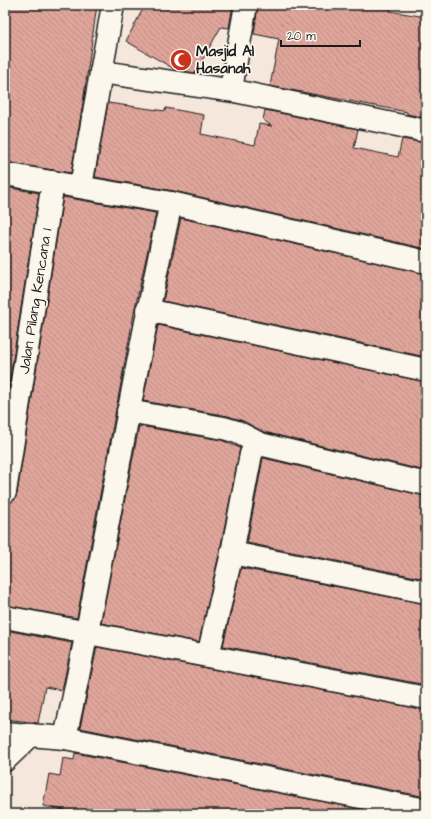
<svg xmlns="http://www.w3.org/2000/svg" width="431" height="819" viewBox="0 0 431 819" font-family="'Architects Daughter',sans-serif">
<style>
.building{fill:url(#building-back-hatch);stroke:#1c1c1c}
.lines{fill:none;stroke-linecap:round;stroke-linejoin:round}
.minor-casing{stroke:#1c1c1c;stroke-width:25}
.minor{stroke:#fbf7ec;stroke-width:22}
.labels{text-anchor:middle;stroke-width:3.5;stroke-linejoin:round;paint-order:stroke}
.poi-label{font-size:15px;font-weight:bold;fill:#1c1c1c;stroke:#fbf7ec;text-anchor:start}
.street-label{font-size:15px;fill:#1c1c1c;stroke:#fbf7ec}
</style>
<defs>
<pattern id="building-back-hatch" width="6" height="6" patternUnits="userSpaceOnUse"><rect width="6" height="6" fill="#dfa59b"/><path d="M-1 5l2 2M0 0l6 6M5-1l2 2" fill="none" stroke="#bf8d85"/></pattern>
</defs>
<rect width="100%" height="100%" fill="#f5e7dc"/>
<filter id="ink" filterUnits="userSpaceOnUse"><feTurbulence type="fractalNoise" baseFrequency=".025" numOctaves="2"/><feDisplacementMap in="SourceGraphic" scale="8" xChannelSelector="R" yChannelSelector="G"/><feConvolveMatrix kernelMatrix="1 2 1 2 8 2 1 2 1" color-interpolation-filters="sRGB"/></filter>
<g filter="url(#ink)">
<g class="building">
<polygon points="5,5 97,5 83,103 71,173 5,162"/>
<polygon points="145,5 233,5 229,28 221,27 195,73 176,70 126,41"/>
<polygon points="258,5 376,5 391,8 390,11 426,17 426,118 407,114 407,112 270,86 279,39 254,34"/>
<polygon points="108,103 165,111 166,108 204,115 201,134 255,145 259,124 272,126 263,120 265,110 358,129 354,148 398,157 402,139 426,143 426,249 174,191 95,177"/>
<polygon points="5,187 39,193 5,410"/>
<polygon points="63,197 156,213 135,308 77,618 5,605 5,504 14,500 17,494"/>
<polygon points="181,218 426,274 426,357 163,301"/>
<polygon points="158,325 426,382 426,471 264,432 243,421 228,416 143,401"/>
<polygon points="139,426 221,440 240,448 220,550 199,642 101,623"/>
<polygon points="263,458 426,496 426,579 247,543"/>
<polygon points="241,568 426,604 426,685 223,646"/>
<polygon points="5,630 72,643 62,690 45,687 38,723 5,719"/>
<polygon points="97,647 426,710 426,797 80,728"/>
<polygon points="75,753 365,810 364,814 86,814 43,806 49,774 60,776 63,758 74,760"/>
</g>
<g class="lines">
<g class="minor-casing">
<g id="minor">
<polyline points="101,72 235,91 426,131"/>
<polyline points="235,91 232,87 232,83 246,5"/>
<polyline points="5,174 171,203 426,262"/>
<polyline points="81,186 113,5"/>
<polyline points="147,310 426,370"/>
<polyline points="128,411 224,428 237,432 260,444"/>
<polyline points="5,492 53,182"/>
<polyline points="232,553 426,592"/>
<polyline points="5,617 426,698"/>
<polyline points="208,656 232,553 251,454 253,450 260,444 426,484"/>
<polyline points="5,733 65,738 426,810"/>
<path d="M65 738C104 560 131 380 171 203"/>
<polyline points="5,760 31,735"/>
</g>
</g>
<use href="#minor" class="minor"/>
</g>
</g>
<defs>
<g id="mosque-disc" transform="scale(1.15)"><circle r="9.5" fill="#c8321e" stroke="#fbf7ec"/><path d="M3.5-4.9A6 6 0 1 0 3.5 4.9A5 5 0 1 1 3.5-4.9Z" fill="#fff"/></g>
</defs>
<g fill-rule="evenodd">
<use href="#mosque-disc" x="181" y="60"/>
</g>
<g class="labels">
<g class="poi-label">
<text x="196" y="56">Masjid Al<tspan x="196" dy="17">Hasanah</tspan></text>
</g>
<g class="street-label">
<text transform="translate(35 301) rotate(-81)" y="5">Jalan Pilang Kencana 1</text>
</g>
</g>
<rect width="431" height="819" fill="none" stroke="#fbf7ec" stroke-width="20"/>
<rect x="10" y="10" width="411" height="799" fill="none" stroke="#1c1c1c" stroke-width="1.5" filter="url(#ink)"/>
<path d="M281 40v6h79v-6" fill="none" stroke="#1c1c1c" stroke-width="2"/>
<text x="287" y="40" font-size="12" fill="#1c1c1c" stroke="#fbf7ec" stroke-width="3" paint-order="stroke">20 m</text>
</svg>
